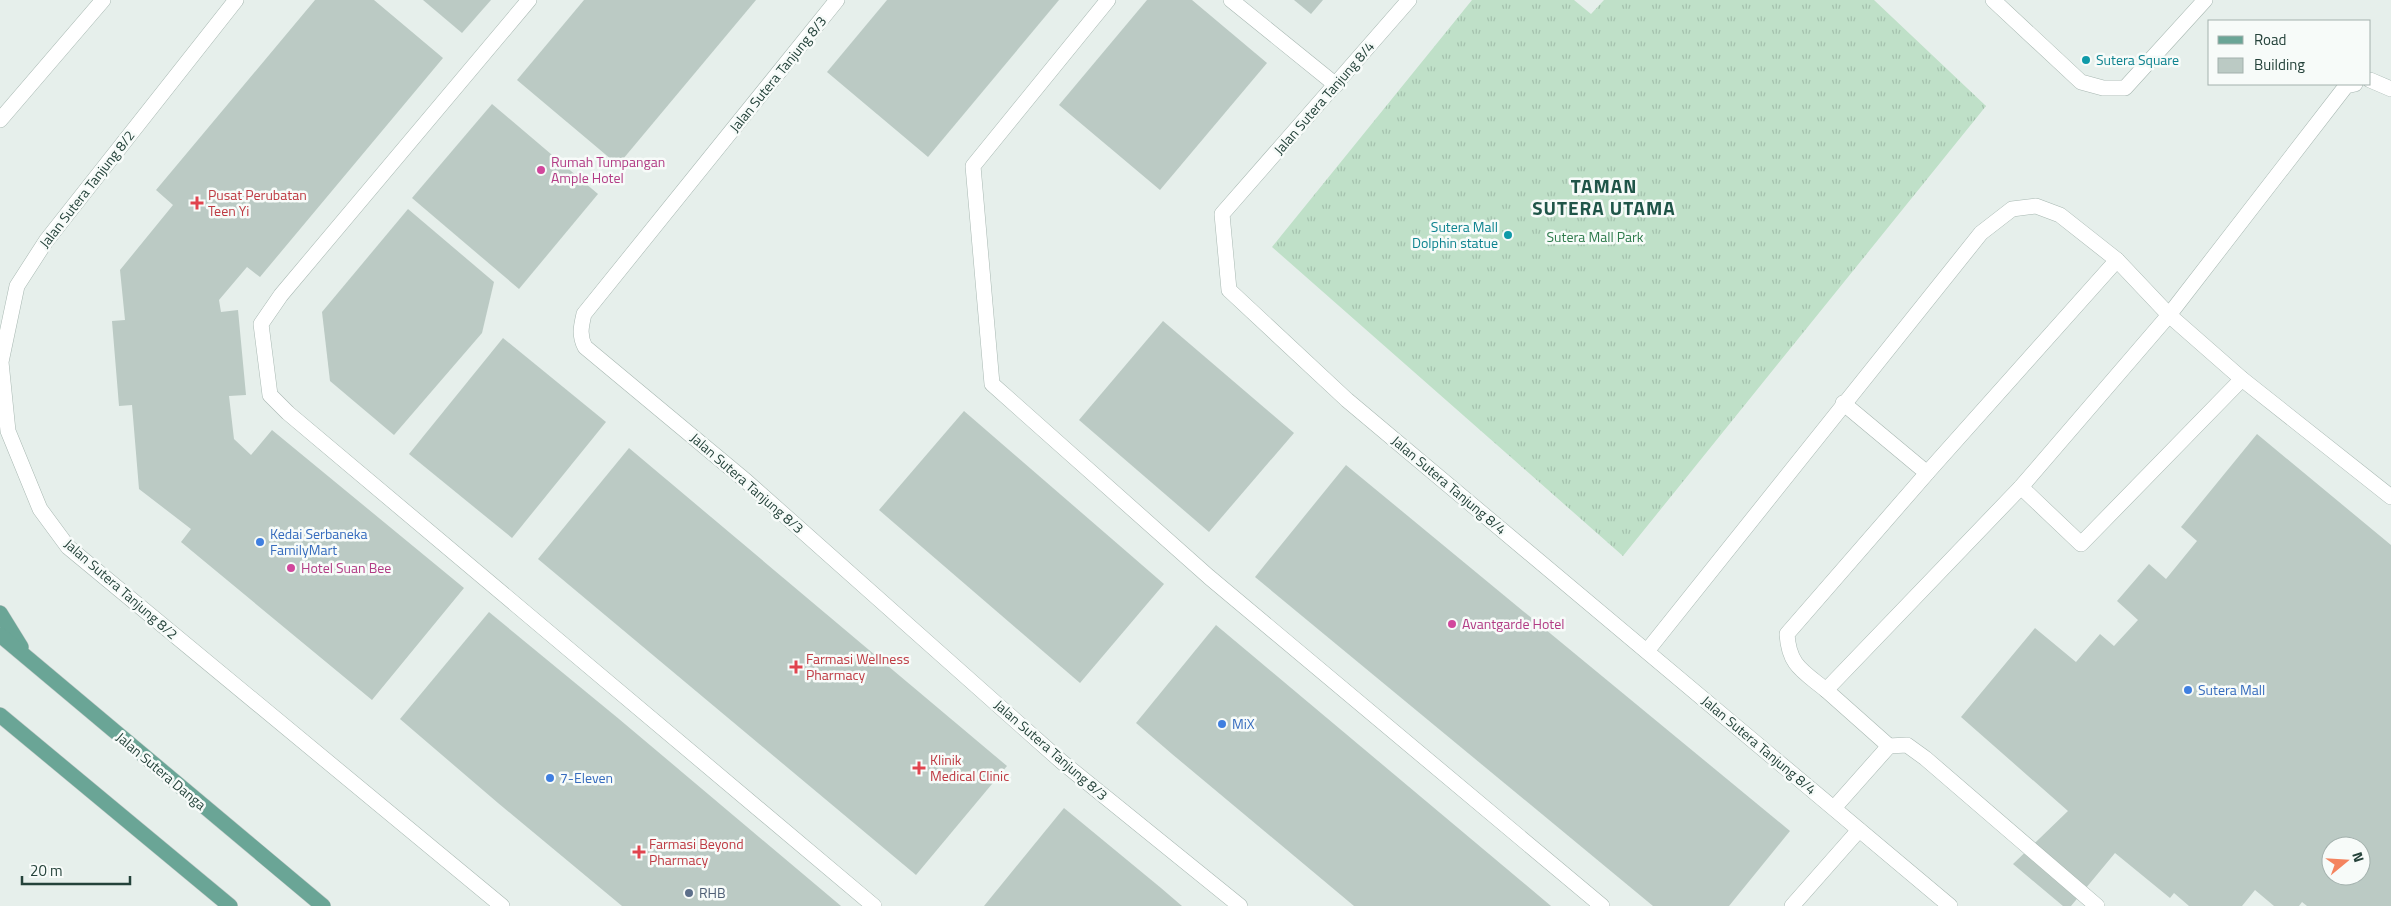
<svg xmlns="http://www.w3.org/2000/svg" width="2391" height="906" viewBox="0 0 2391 906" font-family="'Titillium Web',sans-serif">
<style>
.grass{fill:url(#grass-tufts)}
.building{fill:#bbcac4;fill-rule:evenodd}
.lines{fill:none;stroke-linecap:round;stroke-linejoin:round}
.minor-casing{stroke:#a8b8b2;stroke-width:16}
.major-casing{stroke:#c2cac8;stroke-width:16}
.minor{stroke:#fff;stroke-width:15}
.major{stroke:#6aa596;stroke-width:15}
.culture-dot{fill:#0f9aa8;stroke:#f7fbf9;stroke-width:2}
.hotel-dot{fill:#d1479c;stroke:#f7fbf9;stroke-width:2}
.health-dot{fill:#e0444e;stroke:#f7fbf9;stroke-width:2}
.shop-dot{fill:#3f7fe0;stroke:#f7fbf9;stroke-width:2}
.service-dot{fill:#5c6f8a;stroke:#f7fbf9;stroke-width:2}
.labels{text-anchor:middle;stroke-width:5;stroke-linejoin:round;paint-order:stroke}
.culture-label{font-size:14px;fill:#0d838f;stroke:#f7fbf9;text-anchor:start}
.street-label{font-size:14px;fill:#24423a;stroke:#f7fbf9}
.hotel-label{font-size:14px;fill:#b23c85;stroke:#f7fbf9;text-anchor:start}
.health-label{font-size:14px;fill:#be3a42;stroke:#f7fbf9;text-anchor:start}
.park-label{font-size:14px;fill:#2d7a4b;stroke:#f7fbf9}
.shop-label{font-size:14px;fill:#366cbe;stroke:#f7fbf9;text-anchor:start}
.service-label{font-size:14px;fill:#4e5e75;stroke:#f7fbf9;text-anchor:start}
.district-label{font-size:19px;font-weight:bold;letter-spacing:1px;fill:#1f5548;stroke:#f7fbf9}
</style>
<defs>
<pattern id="grass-tufts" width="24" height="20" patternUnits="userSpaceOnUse" patternTransform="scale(1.25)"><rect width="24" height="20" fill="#bfe0c8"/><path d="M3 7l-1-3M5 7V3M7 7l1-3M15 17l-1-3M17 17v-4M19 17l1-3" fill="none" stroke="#a4c1ad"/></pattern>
</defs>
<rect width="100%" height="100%" fill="#e6efeb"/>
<polygon class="grass" points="1472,0 1574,0 1591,14 1604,0 1874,0 1986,106 1623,556 1272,247"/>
<g class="building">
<polygon points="315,0 374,0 443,58 260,277 247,267 219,300 221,312 238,310 246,395 229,396 234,439 251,455 272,430 464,588 372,700 181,542 191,529 139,489 132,405 119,406 112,321 125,320 120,270 173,205 156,190"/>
<polygon points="423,0 491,0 462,33"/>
<polygon points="584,0 756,0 618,165 517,80"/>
<polygon points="887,0 1059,0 928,157 827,72"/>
<polygon points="1147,0 1192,0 1267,63 1160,190 1059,105"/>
<polygon points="1294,0 1323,0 1311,14"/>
<polygon points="492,104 598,194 519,289 412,198"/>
<polygon points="408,209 494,282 482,333 394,435 330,381 322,312"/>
<polygon points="1163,321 1294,433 1209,532 1079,420"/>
<polygon points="503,338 606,422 512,538 409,454"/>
<polygon points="964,411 1164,584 1080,683 879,510"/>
<path d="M2257 434 2391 545V906H2307L2302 902 2299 906H2274L2255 890 2242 906H2189L2174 893 2170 898 2115 853 2071 906H2063L2013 864 2068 811 1961 717 2035 628 2076 662 2100 634 2114 646 2138 620 2117 601 2149 564 2166 579 2197 541 2181 527ZM2331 846H2361V876H2331Z"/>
<polygon points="629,448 1007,766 916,875 538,559"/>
<polygon points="1346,465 1790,831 1729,906 1653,906 1255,577"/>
<polygon points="489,612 619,719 841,906 622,906 498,803 400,719"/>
<polygon points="1216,625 1253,656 1551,906 1354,906 1172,754 1136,723"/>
<polygon points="1064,808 1161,888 1182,906 984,906"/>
</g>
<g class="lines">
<g class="minor-casing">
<g id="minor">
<polyline points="236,0 46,241 17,286 1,362 8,431 40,509 68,547 502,906"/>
<polyline points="529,0 281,295 261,324 270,395 288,413 874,906"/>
<path d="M837 0 584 314C581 327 579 335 585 347L746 481 1062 762 1240 906"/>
<polyline points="1108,0 973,166 992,384 1209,577 1602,906"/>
<polyline points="1231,0 1336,85"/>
<polyline points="1409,0 1222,214 1229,290 1347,400 1950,906"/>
<polyline points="1993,0 2081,82 2103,88 2125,88 2205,0"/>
<polyline points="2370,80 2391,89"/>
<polyline points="0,120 103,0"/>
<polyline points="1927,473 2117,260"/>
<polyline points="2021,487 2081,544 2242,379"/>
<polyline points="1647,651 1981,233 2012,209 2036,206 2060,215 2117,260 2169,315 2242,379 2391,497"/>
<path d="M1826 690C1803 671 1789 666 1787 634L1927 473 1843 403"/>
<polyline points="1834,808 1889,746"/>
<polyline points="1792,906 1859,830"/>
<polyline points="2097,906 1925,758 1907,745 1889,746 1826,690 2021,487 2169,315 2346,86 2355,84"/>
</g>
</g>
<g class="major-casing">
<g id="major">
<polyline points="0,613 21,647"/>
<polyline points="0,635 323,906"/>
<polyline points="0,715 230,906"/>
</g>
</g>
<use href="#minor" class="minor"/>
<use href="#major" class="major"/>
</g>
<g class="culture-dot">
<circle cx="2086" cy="60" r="5"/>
<circle cx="1508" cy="235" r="5"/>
</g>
<g class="hotel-dot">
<circle cx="541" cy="170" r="5"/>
<circle cx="291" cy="568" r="5"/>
<circle cx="1452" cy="624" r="5"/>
</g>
<g class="health-dot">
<path d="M194.5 195.5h5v5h5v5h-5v5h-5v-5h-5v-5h5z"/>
<path d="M793.5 659.5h5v5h5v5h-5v5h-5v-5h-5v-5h5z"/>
<path d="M916.5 760.5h5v5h5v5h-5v5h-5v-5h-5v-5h5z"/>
<path d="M636.5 844.5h5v5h5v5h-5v5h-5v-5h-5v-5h5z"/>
</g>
<g class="shop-dot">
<circle cx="260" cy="542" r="5"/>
<circle cx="2188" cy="690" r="5"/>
<circle cx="1222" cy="724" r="5"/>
<circle cx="550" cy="778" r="5"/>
</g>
<circle class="service-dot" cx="689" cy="893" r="5"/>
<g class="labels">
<g class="culture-label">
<text x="2096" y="65">Sutera Square</text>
<text x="1498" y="232" text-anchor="end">Sutera Mall<tspan x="1498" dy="16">Dolphin statue</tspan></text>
</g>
<g class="street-label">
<text transform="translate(778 74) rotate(-51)" y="5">Jalan Sutera Tanjung 8/3</text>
<text transform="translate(1324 98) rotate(-49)" y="5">Jalan Sutera Tanjung 8/4</text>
<text transform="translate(87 189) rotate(-52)" y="5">Jalan Sutera Tanjung 8/2</text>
<text transform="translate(747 483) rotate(41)" y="5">Jalan Sutera Tanjung 8/3</text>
<text transform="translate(1449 485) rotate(40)" y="5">Jalan Sutera Tanjung 8/4</text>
<text transform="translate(121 589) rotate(41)" y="5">Jalan Sutera Tanjung 8/2</text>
<text transform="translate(1759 745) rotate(40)" y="5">Jalan Sutera Tanjung 8/4</text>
<text transform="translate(1051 750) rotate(41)" y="5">Jalan Sutera Tanjung 8/3</text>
<text transform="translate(161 771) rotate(40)" y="5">Jalan Sutera Danga</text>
</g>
<g class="hotel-label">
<text x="551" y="167">Rumah Tumpangan<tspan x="551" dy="16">Ample Hotel</tspan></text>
<text x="301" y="573">Hotel Suan Bee</text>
<text x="1462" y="629">Avantgarde Hotel</text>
</g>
<g class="health-label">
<text x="208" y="200">Pusat Perubatan<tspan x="208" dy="16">Teen Yi</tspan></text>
<text x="806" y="664">Farmasi Wellness<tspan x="806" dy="16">Pharmacy</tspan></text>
<text x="930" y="765">Klinik<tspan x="930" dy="16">Medical Clinic</tspan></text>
<text x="649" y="849">Farmasi Beyond<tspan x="649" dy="16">Pharmacy</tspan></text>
</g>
<g class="park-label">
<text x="1595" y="242">Sutera Mall Park</text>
</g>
<g class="shop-label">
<text x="270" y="539">Kedai Serbaneka<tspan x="270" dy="16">FamilyMart</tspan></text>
<text x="2198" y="695">Sutera Mall</text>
<text x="1232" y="729">MiX</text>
<text x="560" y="783">7-Eleven</text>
</g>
<g class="service-label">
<text x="699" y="898">RHB</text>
</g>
<g class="district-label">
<text x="1604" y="193">TAMAN<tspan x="1604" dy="22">SUTERA UTAMA</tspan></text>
</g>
</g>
<rect x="2208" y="20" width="162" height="65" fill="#f7fbf9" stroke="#a3b1ad"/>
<rect x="2218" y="36" width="25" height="8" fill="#6aa596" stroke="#a3b1ad"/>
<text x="2254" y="45" font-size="15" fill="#24423a">Road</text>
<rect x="2218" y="58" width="25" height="15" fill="#bbcac4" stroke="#a3b1ad"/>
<text x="2254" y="70" font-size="15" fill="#24423a">Building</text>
<g transform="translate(2346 861) rotate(72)"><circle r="24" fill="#f7fbf9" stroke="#a3b1ad"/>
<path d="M0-4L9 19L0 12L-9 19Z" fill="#f4845f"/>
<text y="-8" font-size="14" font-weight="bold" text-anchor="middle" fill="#24423a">N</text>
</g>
<path d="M22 876v8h108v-8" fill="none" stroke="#24423a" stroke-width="2.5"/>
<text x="30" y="876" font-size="15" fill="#24423a" stroke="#f7fbf9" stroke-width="4" paint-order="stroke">20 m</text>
</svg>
